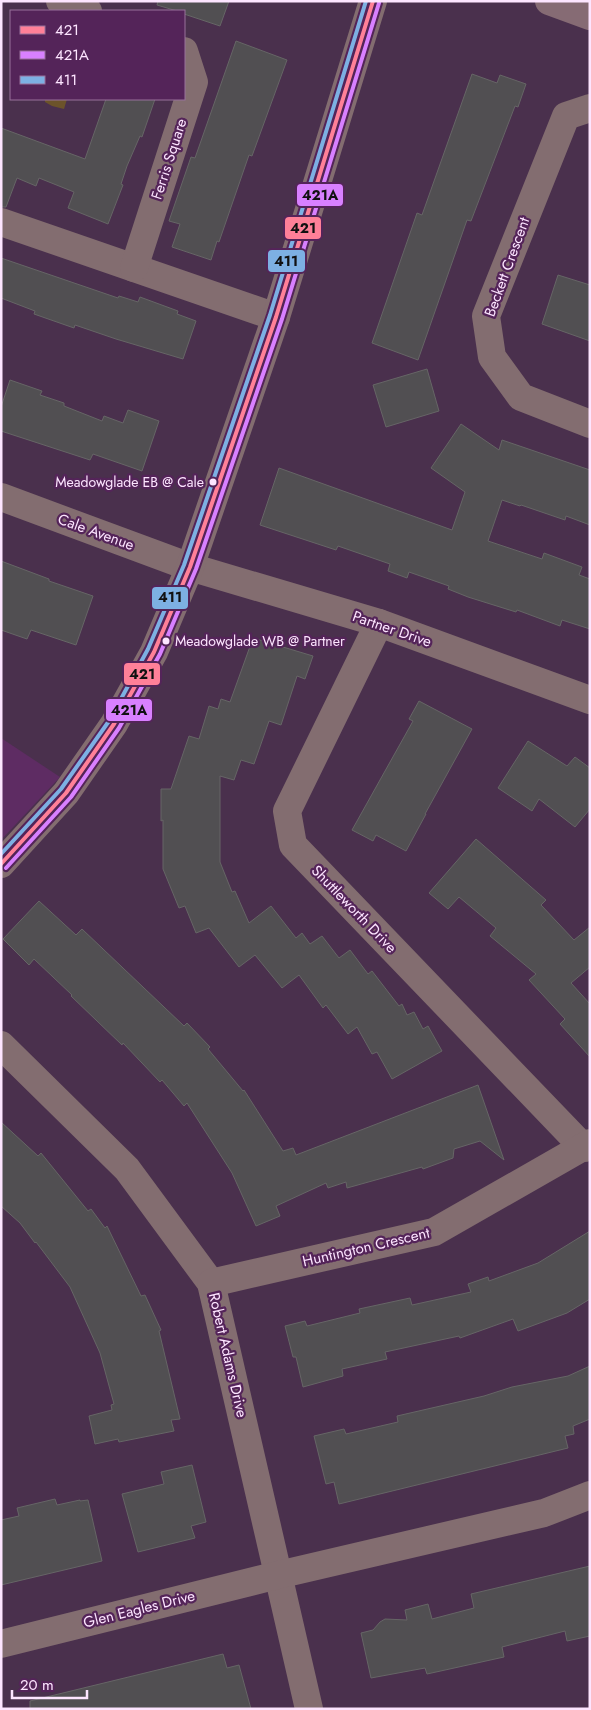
<svg xmlns="http://www.w3.org/2000/svg" width="591" height="1710" viewBox="0 0 591 1710" font-family="Jost,sans-serif">
<style>
.built{fill:#5e2c63}
.green{fill:#6c532a}
.building{fill:#514f52;stroke:#666566}
.lines{fill:none;stroke-linecap:round;stroke-linejoin:round}
.minor{stroke:#836d70;stroke-width:28}
.major{stroke:#866b74;stroke-width:28}
.bus-1-casing{stroke:#542459;stroke-width:8}
.bus-2-casing{stroke:#542459;stroke-width:8}
.bus-3-casing{stroke:#542459;stroke-width:8}
.bus-1{stroke:#ff8098;stroke-width:4}
.bus-2{stroke:#d880ff;stroke-width:4}
.bus-3{stroke:#7db0e3;stroke-width:4}
.bus-dot{fill:#fde5ff;stroke:#542459;stroke-width:2}
.labels{text-anchor:middle;stroke-width:4.5;stroke-linejoin:round;paint-order:stroke}
.bus-label{font-size:14px;fill:#fde5ff;stroke:#542459;text-anchor:end}
.street-label{font-size:15px;fill:#fde5ff;stroke:#542459}
.line-badge{stroke:#542459;stroke-width:2}
.pale-badge-label{font-size:14px;text-anchor:middle;font-weight:bold;fill:#111}
</style>
<rect width="100%" height="100%" fill="#4a304d"/>
<polygon class="built" points="1,738 60,777 1,840"/>
<polygon class="green" points="45,99 67,99 64,109 52,106 45,102"/>
<g class="building">
<polygon points="158,1 229,1 220,26 184,14 184,11 177,11 157,5"/>
<polygon points="236,41 287,60 252,156 249,155 219,242 217,241 211,260 172,247 180,224 169,221 191,157 195,158"/>
<polygon points="472,74 497,83 500,75 526,84 518,107 515,106 471,221 467,220 418,360 372,343 417,213 422,215"/>
<polygon points="106,99 155,99 142,137 140,136 127,166 121,184 123,185 108,224 68,208 74,192 39,178 36,186 17,178 6,207 1,207 1,128 85,159"/>
<polygon points="1,258 118,298 119,296 138,302 140,297 178,311 177,314 196,321 183,359 116,339 75,325 74,328 34,314 35,311 1,298"/>
<polygon points="558,275 590,285 590,341 542,324"/>
<polygon points="427,369 439,411 386,427 373,385"/>
<polygon points="10,380 42,391 40,395 64,403 64,406 102,421 104,416 123,423 128,410 159,421 142,471 93,454 90,460 1,431 1,407"/>
<polygon points="461,424 499,450 502,440 590,470 590,525 566,516 565,520 521,505 520,506 502,500 488,541 542,559 544,553 582,567 579,575 590,579 590,629 562,620 560,626 517,610 516,612 468,597 448,589 449,586 409,572 407,578 388,571 390,564 338,546 336,550 260,525 279,468 452,530 465,492 431,468"/>
<polygon points="1,561 49,579 49,581 93,596 76,645 31,630 27,639 1,630"/>
<polygon points="253,638 313,656 305,679 297,676 281,725 269,721 254,764 241,760 234,780 220,776 220,862 232,892 235,891 249,923 271,906 296,938 302,933 310,944 322,936 339,958 350,950 368,974 372,971 399,1006 402,1004 407,1015 414,1012 423,1029 428,1026 442,1051 392,1079 377,1052 372,1054 357,1027 348,1034 326,1005 323,1008 299,975 282,988 255,955 239,967 209,928 196,933 185,906 179,908 163,869 163,820 161,821 161,789 171,789 189,736 199,739 209,706 218,709 221,699 230,702"/>
<polygon points="419,701 472,729 425,814 426,814 406,851 376,835 373,841 352,830 413,721 409,719"/>
<polygon points="528,741 567,766 575,757 590,768 590,809 575,827 539,799 532,811 498,788"/>
<polygon points="476,839 546,900 541,905 574,940 590,927 590,967 571,983 590,1004 590,1057 560,1024 565,1019 529,980 536,974 490,936 496,928 459,897 448,909 429,893"/>
<polygon points="39,901 76,935 82,929 184,1026 187,1023 210,1047 208,1049 243,1091 244,1090 283,1151 293,1148 296,1155 478,1085 504,1160 480,1141 454,1149 453,1158 423,1169 422,1167 347,1188 346,1182 328,1188 326,1183 276,1206 280,1216 256,1226 232,1173 187,1103 184,1106 162,1080 160,1082 123,1043 122,1045 71,996 72,995 34,959 29,965 3,939"/>
<polygon points="1,1122 38,1156 41,1153 88,1211 91,1209 105,1228 107,1226 141,1296 145,1295 161,1330 159,1331 180,1419 171,1420 174,1431 119,1442 118,1439 95,1444 89,1416 112,1410 111,1405 114,1404 100,1353 70,1287 36,1242 35,1243 20,1223 1,1206"/>
<polygon points="590,1231 590,1299 567,1313 518,1331 513,1319 460,1338 459,1336 385,1352 387,1359 342,1369 343,1376 303,1387 296,1357 293,1357 285,1326 305,1321 307,1326 360,1313 359,1309 410,1298 412,1305 471,1292 468,1284 488,1277 489,1281 538,1263"/>
<polygon points="590,1366 590,1419 573,1426 574,1434 565,1436 568,1448 339,1504 334,1482 326,1484 314,1436 344,1429 346,1434 398,1422 397,1416 484,1396 512,1387 568,1376"/>
<polygon points="192,1465 206,1522 191,1526 195,1538 138,1552 122,1494 164,1484 161,1472"/>
<polygon points="55,1499 57,1505 80,1500 80,1501 88,1500 102,1561 1,1585 1,1520 19,1516 17,1508"/>
<polygon points="590,1566 590,1636 567,1641 565,1631 502,1647 504,1657 427,1674 425,1668 371,1678 361,1633 373,1630 380,1622 385,1619 407,1620 405,1610 428,1604 432,1619 474,1608 471,1594"/>
<polygon points="223,1654 227,1668 239,1665 251,1709 30,1709 30,1701"/>
</g>
<g class="lines">
<g class="minor">
<polyline points="60,1 88,11"/>
<polyline points="590,108 566,116 486,316 492,357 521,397 590,424"/>
<polyline points="1,222 276,317"/>
<polyline points="134,268 194,82 184,51"/>
<polyline points="1,497 190,567 379,623 590,700"/>
<polyline points="379,623 287,811 293,845 584,1148"/>
<polyline points="1,864 66,793 114,724 154,652 190,567 276,317 373,1"/>
<polyline points="1,1045 127,1169 211,1283 309,1709"/>
<polyline points="211,1283 434,1232 590,1143"/>
<polyline points="1,1644 278,1575 544,1513 590,1495"/>
</g>
<polyline class="major" points="549,1 590,16"/>
<g class="bus-1-casing">
<polyline id="bus-1" points="1,864 66,793 114,724 154,652 190,567 276,317 373,1"/>
</g>
<g class="bus-2-casing">
<polyline id="bus-2" points="6,868 71,797 119,728 160,654 196,569 282,319 379,3"/>
</g>
<g class="bus-3-casing">
<polyline id="bus-3" points="1,854 61,789 109,721 148,649 184,565 270,315 366,1"/>
</g>
<use href="#bus-1" class="bus-1"/>
<use href="#bus-2" class="bus-2"/>
<use href="#bus-3" class="bus-3"/>
</g>
<g class="bus-dot">
<circle cx="213" cy="482" r="4.5"/>
<circle cx="166" cy="641" r="4.5"/>
</g>
<g class="labels">
<g class="bus-label">
<text x="204" y="487">Meadowglade EB @ Cale</text>
<text x="175" y="646" text-anchor="start">Meadowglade WB @ Partner</text>
</g>
<g class="street-label">
<text transform="translate(169 159) rotate(-72)" y="5">Ferris Square</text>
<text transform="translate(507 267) rotate(-70)" y="5">Beckett Crescent</text>
<text transform="translate(96 532) rotate(20)" y="5">Cale Avenue</text>
<text transform="translate(392 629) rotate(19)" y="5">Partner Drive</text>
<text transform="translate(354 909) rotate(46)" y="5">Shuttleworth Drive</text>
<text transform="translate(366 1247) rotate(-13)" y="5">Huntington Crescent</text>
<text transform="translate(228 1355) rotate(77)" y="5">Robert Adams Drive</text>
<text transform="translate(139 1609) rotate(-14)" y="5">Glen Eagles Drive</text>
</g>
</g>
<g class="line-badge">
<rect x="296" y="183" width="48" height="24" rx="5" fill="#d880ff"/>
<rect x="284" y="216" width="38" height="24" rx="5" fill="#ff8098"/>
<rect x="267" y="249" width="39" height="24" rx="5" fill="#7db0e3"/>
<rect x="151" y="586" width="38" height="24" rx="5" fill="#7db0e3"/>
<rect x="123" y="662" width="38" height="24" rx="5" fill="#ff8098"/>
<rect x="105" y="698" width="48" height="24" rx="5" fill="#d880ff"/>
</g>
<g class="pale-badge-label">
<text x="320" y="200">421A</text>
<text x="303" y="233">421</text>
<text x="286" y="266">411</text>
<text x="170" y="602">411</text>
<text x="142" y="679">421</text>
<text x="129" y="715">421A</text>
</g>
<rect width="591" height="1710" fill="none" stroke="#fde5ff" stroke-width="5"/>
<rect x="10" y="10" width="175" height="90" fill="#542459" stroke="#98719b"/>
<rect x="20" y="26" width="25" height="8" fill="#ff8098" stroke="#98719b"/>
<text x="55" y="35" font-size="15" fill="#fde5ff">421</text>
<rect x="20" y="51" width="25" height="8" fill="#d880ff" stroke="#98719b"/>
<text x="55" y="60" font-size="15" fill="#fde5ff">421A</text>
<rect x="20" y="76" width="25" height="8" fill="#7db0e3" stroke="#98719b"/>
<text x="55" y="85" font-size="15" fill="#fde5ff">411</text>
<path d="M12 1690v8h75v-8" fill="none" stroke="#fde5ff" stroke-width="2.5"/>
<text x="20" y="1690" font-size="15" fill="#fde5ff" stroke="#542459" stroke-width="4" paint-order="stroke">20 m</text>
</svg>
